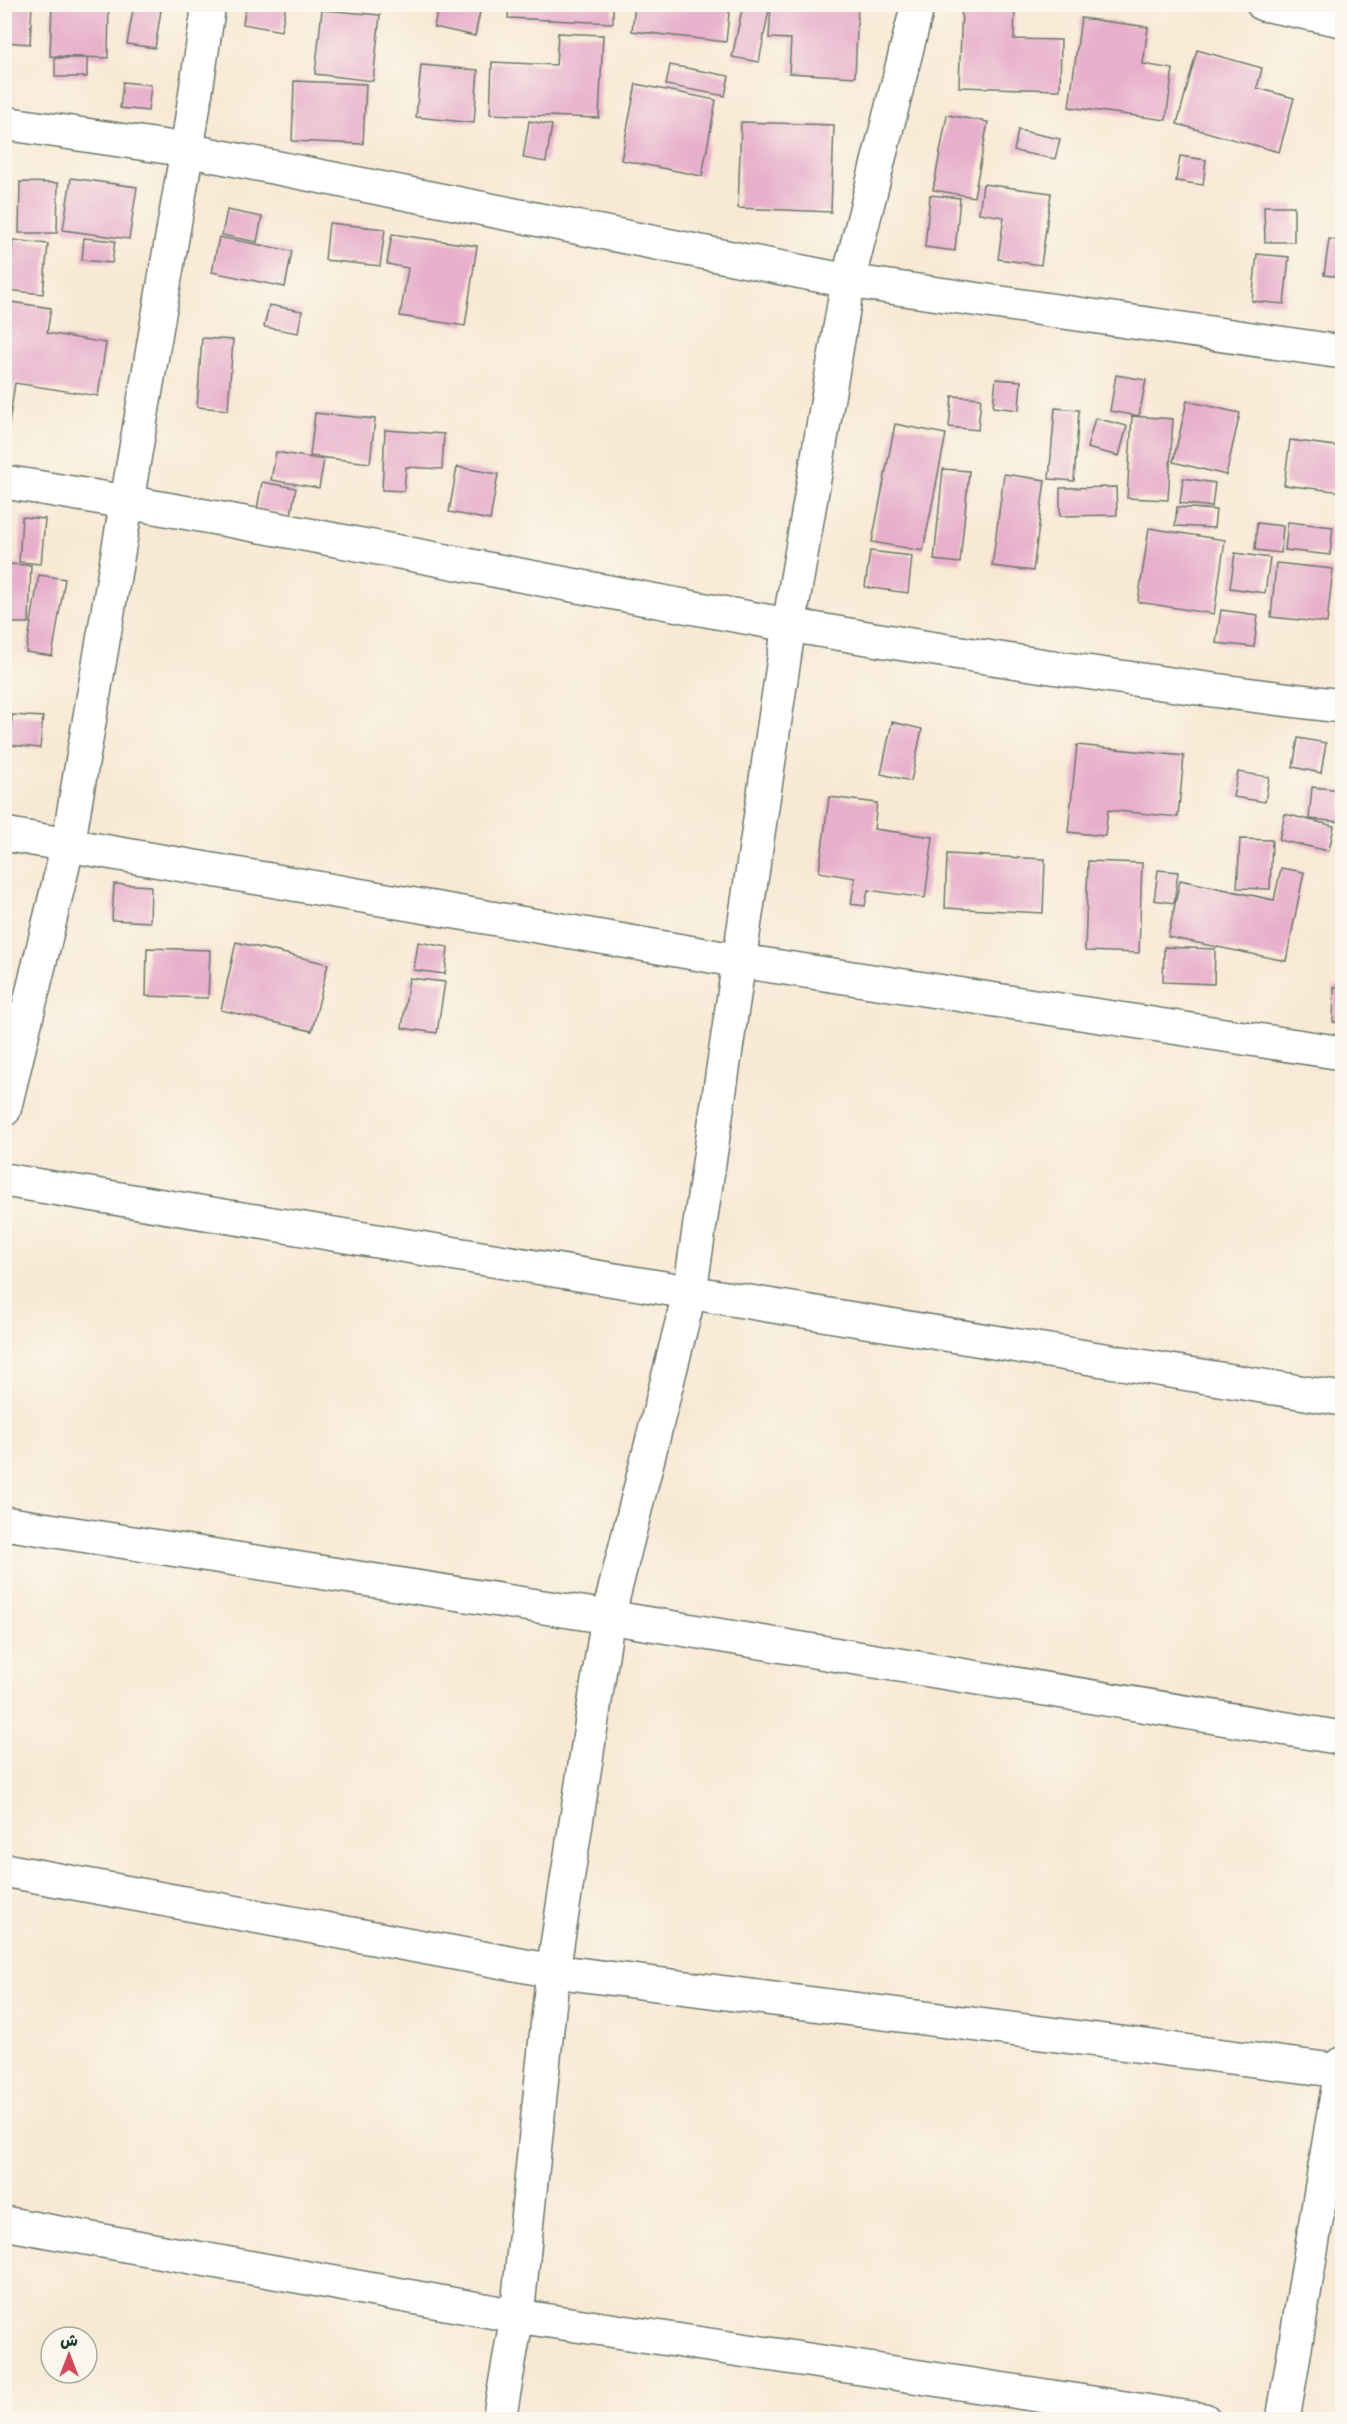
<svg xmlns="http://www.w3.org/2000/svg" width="1347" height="2424" viewBox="0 0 1347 2424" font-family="'Balsamiq Sans','Playpen Sans Arabic',sans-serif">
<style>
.building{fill:#e7afcb}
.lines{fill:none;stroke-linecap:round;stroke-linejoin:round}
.street-casing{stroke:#6b796c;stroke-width:36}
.street{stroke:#fff;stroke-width:33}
</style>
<rect width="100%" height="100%" fill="#fbf7ec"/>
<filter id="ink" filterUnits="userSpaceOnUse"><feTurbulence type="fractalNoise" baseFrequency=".0167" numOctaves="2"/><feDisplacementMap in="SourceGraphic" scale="12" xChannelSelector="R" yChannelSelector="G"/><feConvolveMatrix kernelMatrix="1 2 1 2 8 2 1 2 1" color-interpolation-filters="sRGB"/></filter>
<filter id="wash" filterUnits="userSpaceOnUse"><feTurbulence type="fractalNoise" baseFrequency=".008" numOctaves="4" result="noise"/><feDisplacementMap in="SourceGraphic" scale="24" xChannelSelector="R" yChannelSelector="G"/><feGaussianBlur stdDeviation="1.35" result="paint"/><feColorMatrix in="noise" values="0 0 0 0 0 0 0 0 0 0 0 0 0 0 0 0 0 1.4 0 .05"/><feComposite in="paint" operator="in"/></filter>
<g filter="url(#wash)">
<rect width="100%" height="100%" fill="#f8e9d4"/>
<g id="blocks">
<g class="building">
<polygon points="4,4 32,4 30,44 4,42"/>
<polygon points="52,4 109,4 108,58 50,56"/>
<polygon points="134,4 162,4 155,48 127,44"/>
<polygon points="246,4 286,4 281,31 243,24"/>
<polygon points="439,4 480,12 475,36 434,27"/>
<polygon points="509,4 613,4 613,23 508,18"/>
<polygon points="635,4 730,4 726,42 632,31"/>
<polygon points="743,5 769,10 759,62 732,57"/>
<polygon points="771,5 858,5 855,77 789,73 791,39 769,38"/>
<polygon points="962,5 1015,7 1014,39 1061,40 1060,90 959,87"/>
<polygon points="322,10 380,15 373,81 315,74"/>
<polygon points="1081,18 1148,27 1143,64 1173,69 1166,120 1069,107"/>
<polygon points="558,33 603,35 599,118 490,114 492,62 556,65"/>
<polygon points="1197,50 1262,68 1257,88 1294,98 1279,152 1177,124"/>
<rect x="55" y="58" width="32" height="19"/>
<polygon points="421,65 478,70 474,123 416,117"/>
<polygon points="670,65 729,76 725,96 666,85"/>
<polygon points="294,81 366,84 363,144 292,141"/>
<polygon points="123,82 151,85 148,111 120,108"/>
<polygon points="636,84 716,100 702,176 621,160"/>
<polygon points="947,115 988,122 974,197 933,190"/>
<polygon points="529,121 552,125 546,162 523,158"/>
<polygon points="741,122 834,125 831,212 738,208"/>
<polygon points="1018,130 1060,139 1055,159 1014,151"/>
<polygon points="1180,156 1206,160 1203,185 1176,181"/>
<polygon points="71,178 137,187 129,239 63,230"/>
<polygon points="20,182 58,183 57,233 19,233"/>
<polygon points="983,184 1051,193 1041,265 998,259 1004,217 979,213"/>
<polygon points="930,195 960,198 955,251 925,247"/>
<polygon points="1264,206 1294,206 1294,242 1265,242"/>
<polygon points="227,210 262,217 257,242 222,235"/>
<polygon points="329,223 385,229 380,266 325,260"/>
<polygon points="392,234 477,246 465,326 400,316 408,268 387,264"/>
<polygon points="219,237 292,251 285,287 212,272"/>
<polygon points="84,238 115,241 112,263 82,260"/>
<polygon points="1329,239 1342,241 1342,277 1324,275"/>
<polygon points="13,240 48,244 43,294 7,290"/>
<polygon points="1257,254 1289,257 1284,304 1252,301"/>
<polygon points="4,301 51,308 47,333 106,343 98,396 15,383 7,437 4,436"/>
<polygon points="269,305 302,311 298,333 264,327"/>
<polygon points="202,338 233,340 228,410 197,407"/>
<polygon points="1116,375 1146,380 1139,416 1110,411"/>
<polygon points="996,379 1021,381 1019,410 993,407"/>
<polygon points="952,396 981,398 978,430 949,427"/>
<polygon points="1187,401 1240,413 1226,475 1173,462"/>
<polygon points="1055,408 1079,410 1074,481 1049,479"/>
<polygon points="315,413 375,419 370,463 310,456"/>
<polygon points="1132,416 1173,419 1168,500 1127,498"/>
<polygon points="1095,418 1127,426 1119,456 1087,448"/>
<polygon points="895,424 946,434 923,551 872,542"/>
<polygon points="385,430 444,434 442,469 406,467 404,491 382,490"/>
<polygon points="1290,440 1342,447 1342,492 1284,485"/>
<polygon points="276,452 324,460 319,488 271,480"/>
<polygon points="457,467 498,474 490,520 449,512"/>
<polygon points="943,469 969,471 960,563 934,560"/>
<polygon points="1004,474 1045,480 1033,571 992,566"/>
<polygon points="1183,478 1215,483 1212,507 1180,503"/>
<polygon points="262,482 296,488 291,515 257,509"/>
<polygon points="1116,487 1117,515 1060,516 1060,488"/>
<polygon points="1177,507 1216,510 1214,528 1175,526"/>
<polygon points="22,517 45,519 41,564 19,562"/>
<polygon points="1288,522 1333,527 1330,555 1285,550"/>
<polygon points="1257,523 1283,526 1281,553 1255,550"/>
<polygon points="1149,528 1225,540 1214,614 1138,602"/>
<polygon points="870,551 912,556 908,593 865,587"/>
<polygon points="1235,553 1270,558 1265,593 1230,588"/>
<polygon points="1276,563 1333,569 1327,623 1271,617"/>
<polygon points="4,564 31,565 29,623 4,623"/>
<polygon points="39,575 65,579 52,656 26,652"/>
<polygon points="1221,610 1258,615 1254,647 1216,643"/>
<polygon points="12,715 43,717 40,748 10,745"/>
<polygon points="892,722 922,729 911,781 881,774"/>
<polygon points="1298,738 1326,743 1321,773 1293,767"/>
<polygon points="1077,745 1184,756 1178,817 1108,810 1105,836 1068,832"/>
<polygon points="1238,772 1269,777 1265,802 1233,797"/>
<polygon points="1312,787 1342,790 1342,822 1309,819"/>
<polygon points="829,797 877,803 874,829 933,837 925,898 868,890 865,906 851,904 855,878 819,872"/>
<polygon points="1285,814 1334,826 1329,851 1279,840"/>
<polygon points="1240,839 1272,840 1270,889 1237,888"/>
<polygon points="947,854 1045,859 1043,913 945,908"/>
<polygon points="1088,861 1142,863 1139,953 1085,951"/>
<polygon points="1281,868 1304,872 1286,961 1168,937 1180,880 1274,900"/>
<polygon points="1158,870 1178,872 1174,903 1154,900"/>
<polygon points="114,884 151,886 150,922 112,920"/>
<polygon points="236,942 328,964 312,1031 221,1010"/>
<polygon points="418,942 448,947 445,974 414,970"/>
<polygon points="1164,947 1215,949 1214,984 1163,982"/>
<polygon points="147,948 210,950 208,998 146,996"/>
<polygon points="409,978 445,982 437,1033 402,1028"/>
<polygon points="1334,987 1342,987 1342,1022 1333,1022"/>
</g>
</g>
</g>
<g filter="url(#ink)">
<use href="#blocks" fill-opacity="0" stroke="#6b796c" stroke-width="1.5"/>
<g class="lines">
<g class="street-casing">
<g id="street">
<polyline points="1263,4 1342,20"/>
<polyline points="4,123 187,150 848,281 1342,352"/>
<path d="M4 482C267 523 527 579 789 625 973 656 1157 685 1342 706"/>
<polyline points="4,834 740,961 1342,1053"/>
<polyline points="4,1110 68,845 187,150 209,4"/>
<polyline points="4,1180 1342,1399"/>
<polyline points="4,1523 608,1617 1342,1738"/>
<polyline points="4,1870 553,1971 1341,2071"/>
<polyline points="4,2223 517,2316 1204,2420"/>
<polyline points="499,2420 517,2316 553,1971 608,1617 690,1291 789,625 848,281 918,4"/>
<polyline points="1283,2420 1342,2064"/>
</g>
</g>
<use href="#street" class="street"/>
</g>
</g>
<rect width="1347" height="2424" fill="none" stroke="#fbf7ec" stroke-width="24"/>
<g transform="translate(69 2355)"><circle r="28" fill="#fbf7ec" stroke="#a3ada2" stroke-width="1.5"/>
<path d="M0-4.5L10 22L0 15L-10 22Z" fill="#d1495b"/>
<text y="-9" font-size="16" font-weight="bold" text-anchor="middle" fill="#1f3d34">ش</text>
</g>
</svg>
